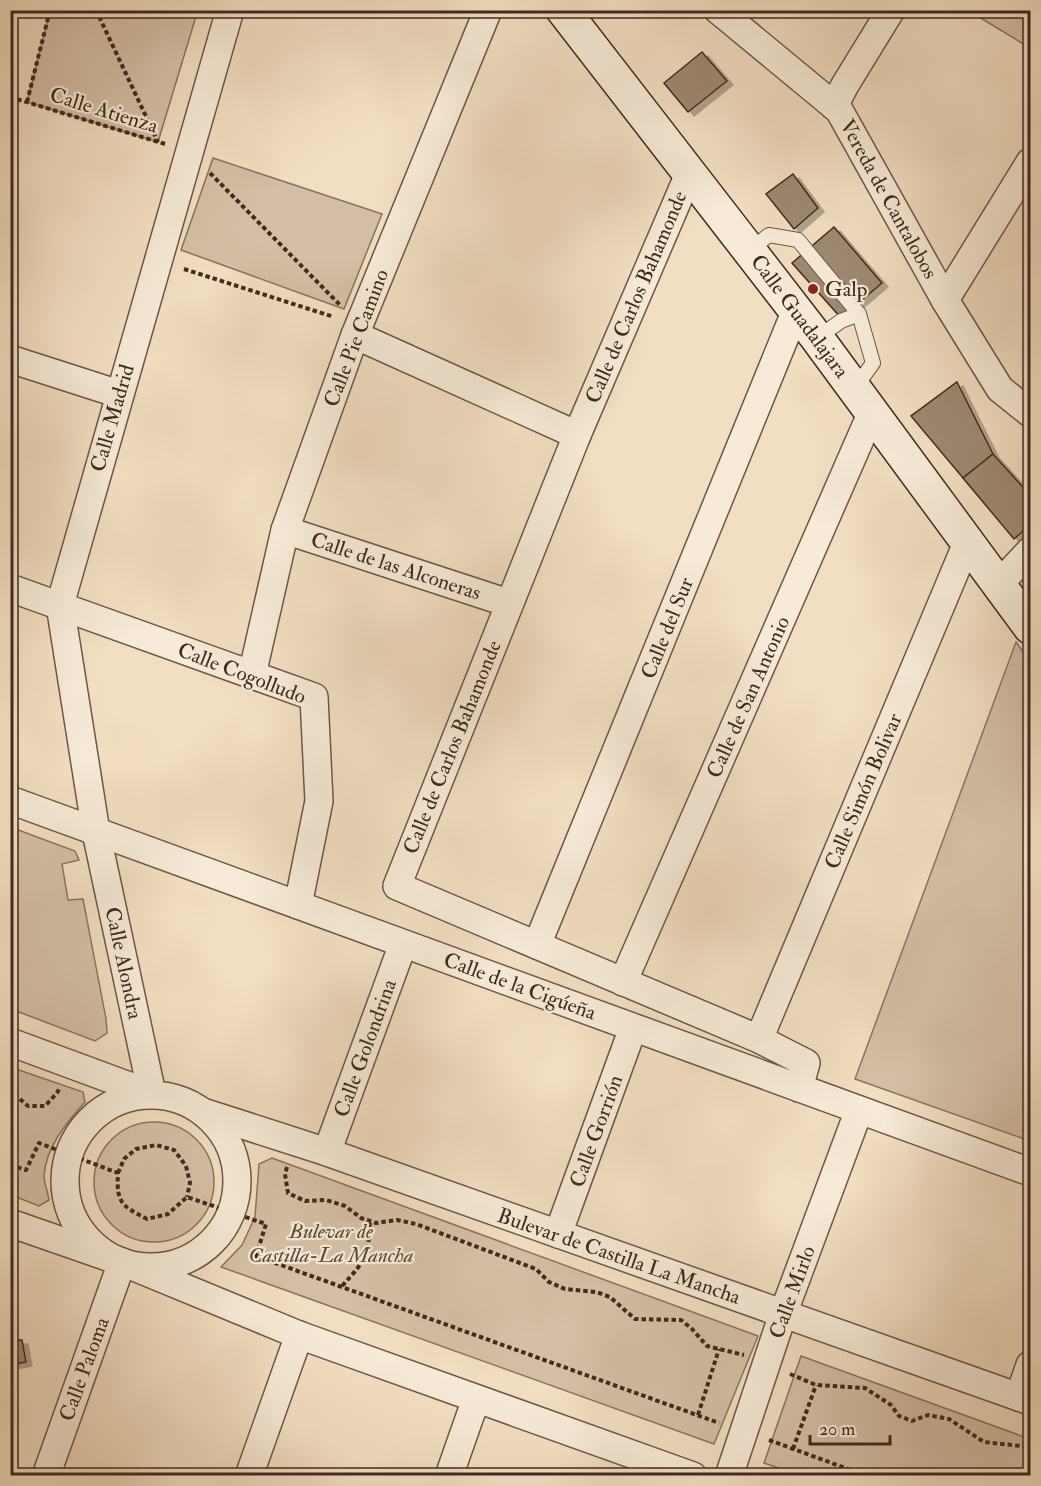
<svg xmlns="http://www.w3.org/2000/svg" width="1041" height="1486" viewBox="0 0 1041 1486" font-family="'IM FELL Double Pica',serif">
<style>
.green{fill:#d4bfa6;stroke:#8a7461;stroke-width:1.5}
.building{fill:#9d8872;stroke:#412a1c;stroke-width:1.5;filter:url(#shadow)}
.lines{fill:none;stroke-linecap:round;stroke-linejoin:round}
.service-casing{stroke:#6d5746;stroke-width:16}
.minor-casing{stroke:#6d5746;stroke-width:30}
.secondary-casing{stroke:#412a1c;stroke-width:36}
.path{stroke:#412a1c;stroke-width:4;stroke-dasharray:4.5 3;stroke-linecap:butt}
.service{stroke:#f7ead7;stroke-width:14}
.minor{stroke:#f7ead7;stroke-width:27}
.secondary{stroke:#f7ead7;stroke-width:33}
.poi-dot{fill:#8f2418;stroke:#f7ead7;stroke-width:2}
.labels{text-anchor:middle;stroke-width:4.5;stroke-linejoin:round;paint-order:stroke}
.street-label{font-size:21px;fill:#412a1c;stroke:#f7ead7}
.poi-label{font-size:21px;fill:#412a1c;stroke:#f7ead7;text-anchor:start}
.park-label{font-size:21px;font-style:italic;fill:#5e4838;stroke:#f7ead7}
</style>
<defs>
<filter id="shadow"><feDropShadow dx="6" dy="4" stdDeviation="0" flood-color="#0004"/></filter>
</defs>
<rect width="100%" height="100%" fill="#f2dec2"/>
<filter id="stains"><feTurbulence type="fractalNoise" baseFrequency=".00333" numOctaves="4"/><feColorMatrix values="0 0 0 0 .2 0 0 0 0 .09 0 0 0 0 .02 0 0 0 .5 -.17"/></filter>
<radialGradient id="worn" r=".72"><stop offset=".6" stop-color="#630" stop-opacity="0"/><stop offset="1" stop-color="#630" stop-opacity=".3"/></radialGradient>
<g class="green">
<polygon points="191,11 197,13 158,142 27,102 50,11"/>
<polygon points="969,11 1030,11 1030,48"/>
<polygon points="213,158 382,214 344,309 181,250"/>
<polygon points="1016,642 1030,662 1030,1141 855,1079"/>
<polygon points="10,827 75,851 79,860 62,864 68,900 83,899 106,1019 107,1033 95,1041 11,1009"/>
<path d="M10 1067 83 1092 85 1102C66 1123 46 1147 44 1176 44 1183 48 1192 49 1200L39 1206 11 1195Z"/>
<circle cx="154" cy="1182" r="60"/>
<polygon points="272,1158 758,1336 714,1444 221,1267 242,1245 255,1217 259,1164"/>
<polygon points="801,1356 1030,1439 1030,1475 799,1475 764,1463"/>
</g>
<g class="building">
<polygon points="702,52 727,81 688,112 664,83"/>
<polygon points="793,174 818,208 794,229 766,194"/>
<polygon points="834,227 882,283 841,318 792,263"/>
<polygon points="957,382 993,454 963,478 911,416"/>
<polygon points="993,454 1030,495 1030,525 1014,539 963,478"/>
<polygon points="10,1340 22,1340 26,1362 10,1365"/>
</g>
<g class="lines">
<g class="service-casing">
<g id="service">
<polyline points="750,250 769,235 798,240 859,314 873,363 855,388"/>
<polyline points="817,338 841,321 859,314"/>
</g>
</g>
<g class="minor-casing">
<g id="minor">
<polyline points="718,10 839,110 945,300 1000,389 1030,413"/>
<polyline points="834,106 845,85 891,10"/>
<polyline points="689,174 577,435 397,886 759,1039 806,1063 799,1088"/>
<polyline points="945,300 1030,162"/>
<polyline points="355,335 577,435"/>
<polyline points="10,359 119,394"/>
<polyline points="285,530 508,603"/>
<polyline points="999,584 1030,551"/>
<polyline points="10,588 314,697 319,801 298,905"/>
<polyline points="252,675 285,530 355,335 488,10"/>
<polyline points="10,800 1030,1172"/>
<polyline points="537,945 796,310"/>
<polyline points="623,982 872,412"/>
<polyline points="759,1039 967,543"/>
<polyline points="10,1042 151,1094"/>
<polyline points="152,1094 96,832 60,605 230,10"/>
<circle cx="151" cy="1181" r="86"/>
<polyline points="206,1113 327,1152 1030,1401"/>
<polyline points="327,1152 403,944"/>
<polyline points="10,1223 122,1262 299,1335 693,1476"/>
<polyline points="558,1234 633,1028"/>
<polyline points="1019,1397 1030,1365"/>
<polyline points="46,1476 122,1262"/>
<polyline points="249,1476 299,1335"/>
<polyline points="449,1476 476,1399"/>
<polyline points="729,1476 783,1314 859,1110"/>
</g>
</g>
<g class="secondary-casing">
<polyline id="secondary" points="563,10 817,338 1030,627"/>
</g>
<g class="path">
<polyline points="96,10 158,142"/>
<polyline points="10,97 165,144"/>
<polyline points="27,102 50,10"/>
<polyline points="210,173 340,305"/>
<polyline points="184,269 334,317"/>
<polyline points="10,1088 14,1094 28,1106 45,1106 57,1093 60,1087"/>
<path d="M10 1165 26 1170 39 1143 118 1173C116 1203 122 1206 147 1219L168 1214 187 1197 266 1224 256 1256 719 1423"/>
<polyline points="287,1167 285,1174 288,1193 305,1201 326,1200 345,1206 361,1218 376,1223 397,1220 416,1224 536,1269 549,1282 565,1289 596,1292 610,1297 635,1319 681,1320 692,1329 707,1346 744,1355"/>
<polyline points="118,1173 124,1159 136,1149 156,1145 174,1150 186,1166 190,1183 187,1197"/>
<path d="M342 1286C366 1260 368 1257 370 1221"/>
<polyline points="790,1374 816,1385 865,1388 891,1405 899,1416 912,1421 928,1415 949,1419 984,1442 1030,1447"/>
<polyline points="698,1415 719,1349"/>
<polyline points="769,1440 867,1476"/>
<polyline points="793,1449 816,1385"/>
</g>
<use href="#service" class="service"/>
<use href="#minor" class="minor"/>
<use href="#secondary" class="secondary"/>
</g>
<circle class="poi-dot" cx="813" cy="289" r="6"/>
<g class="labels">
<g class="street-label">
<text transform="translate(104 110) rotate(17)" y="7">Calle Atienza</text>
<text transform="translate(889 199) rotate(61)" y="7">Vereda de Cantalobos</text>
<text transform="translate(636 297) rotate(-67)" y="7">Calle de Carlos Bahamonde</text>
<text transform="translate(800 316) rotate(53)" y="7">Calle Guadalajara</text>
<text transform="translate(356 338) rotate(-69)" y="7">Calle Pie Camino</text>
<text transform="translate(112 418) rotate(-74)" y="7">Calle Madrid</text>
<text transform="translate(396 566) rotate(18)" y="7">Calle de las Alconeras</text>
<text transform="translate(667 628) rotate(-68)" y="7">Calle del Sur</text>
<text transform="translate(242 673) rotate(21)" y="7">Calle Cogolludo</text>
<text transform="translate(748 697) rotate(-66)" y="7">Calle de San Antonio</text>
<text transform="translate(452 747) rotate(-68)" y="7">Calle de Carlos Bahamonde</text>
<text transform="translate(863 791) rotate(-67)" y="7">Calle Simón Bolivar</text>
<text transform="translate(124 963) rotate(78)" y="7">Calle Alondra</text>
<text transform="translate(520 986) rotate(20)" y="7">Calle de la Cigúeña</text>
<text transform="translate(365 1048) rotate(-70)" y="7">Calle Golondrina</text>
<text transform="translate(596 1131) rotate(-70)" y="7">Calle Gorrión</text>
<text transform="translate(619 1256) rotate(19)" y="7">Bulevar de Castilla La Mancha</text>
<text transform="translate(792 1292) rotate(-70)" y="7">Calle Mirlo</text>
<text transform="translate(84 1369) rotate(-70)" y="7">Calle Paloma</text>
</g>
<g class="poi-label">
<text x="825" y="296">Galp</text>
</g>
<g class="park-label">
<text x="331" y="1238">Bulevar de<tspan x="331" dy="24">Castilla-La Mancha</tspan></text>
</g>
</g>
<rect width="1041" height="1486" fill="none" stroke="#f2dec2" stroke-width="36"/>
<rect x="12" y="12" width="1017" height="1462" fill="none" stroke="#412a1c" stroke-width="3"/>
<rect x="18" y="18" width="1005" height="1450" fill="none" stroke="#412a1c" stroke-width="1.5"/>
<path d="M810 1435v9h80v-9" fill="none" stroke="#412a1c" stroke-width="3"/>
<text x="819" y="1435" font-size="18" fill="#412a1c" stroke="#f7ead7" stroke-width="4.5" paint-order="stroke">20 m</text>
<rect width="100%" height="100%" filter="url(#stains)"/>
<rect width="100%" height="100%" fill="url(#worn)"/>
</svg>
